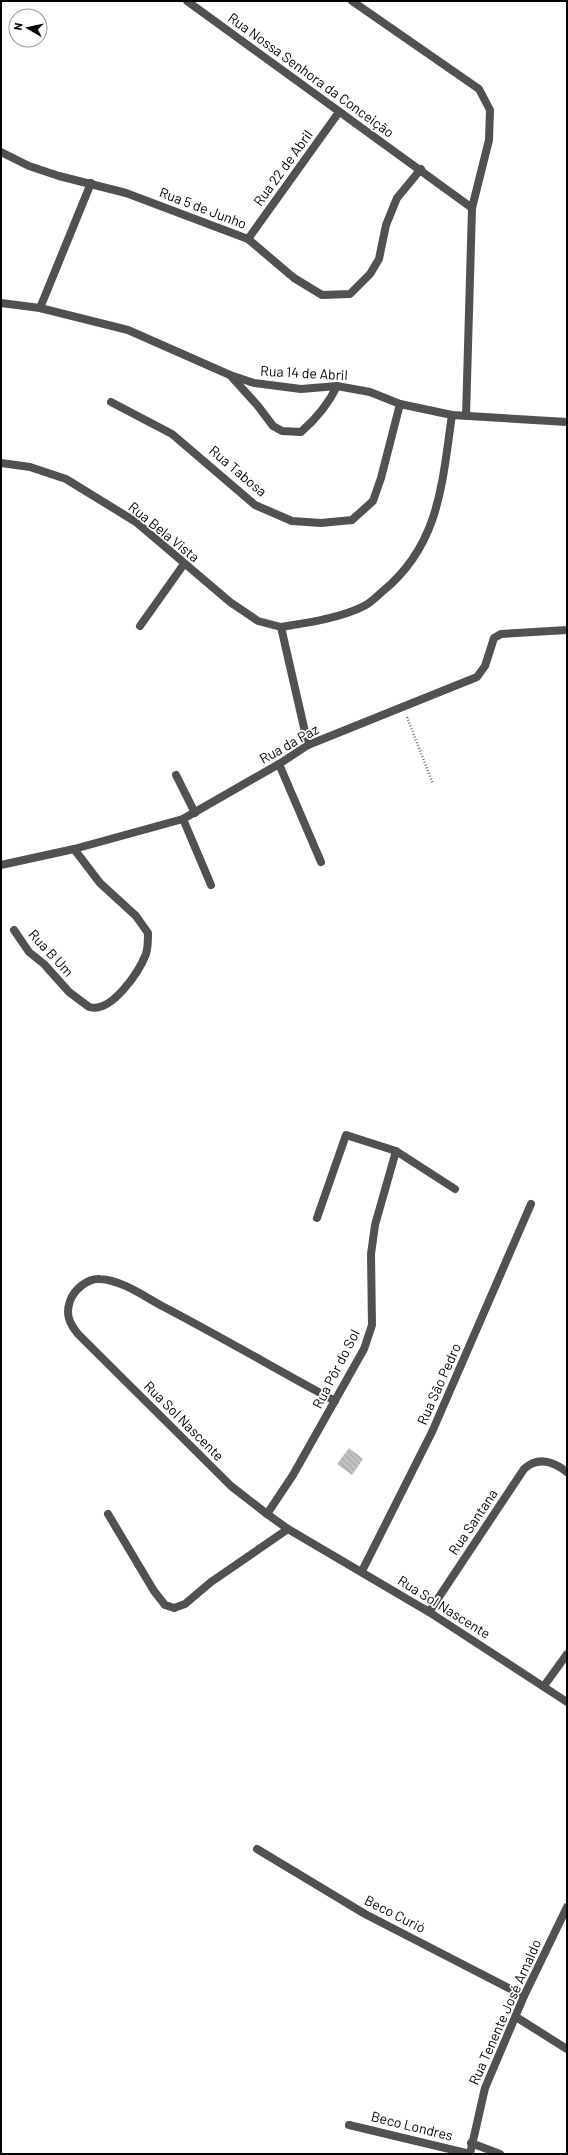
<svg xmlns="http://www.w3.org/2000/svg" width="568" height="2155" viewBox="0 0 568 2155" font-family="Barlow,sans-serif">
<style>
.building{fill:url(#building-back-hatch)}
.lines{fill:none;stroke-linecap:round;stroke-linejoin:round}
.path{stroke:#737373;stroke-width:2.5;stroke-dasharray:1 2;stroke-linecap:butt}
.service{stroke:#515151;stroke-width:8}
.minor{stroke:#515151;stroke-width:8}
.tertiary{stroke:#515151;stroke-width:8}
.labels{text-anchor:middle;stroke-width:3.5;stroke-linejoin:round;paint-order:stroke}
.street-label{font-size:14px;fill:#000;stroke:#fff}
</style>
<defs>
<pattern id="building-back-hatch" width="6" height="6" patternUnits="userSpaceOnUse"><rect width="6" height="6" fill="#c0c0c0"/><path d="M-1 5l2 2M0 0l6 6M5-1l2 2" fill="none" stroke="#a3a3a3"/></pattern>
</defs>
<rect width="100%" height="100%" fill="#fff"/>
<polygon class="building" points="349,1448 363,1459 352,1475 337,1464"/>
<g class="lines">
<polyline class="path" points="407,717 433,784"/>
<polyline class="service" points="317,1218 346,1135 396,1151 455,1189"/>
<g class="minor">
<polyline points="187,1 472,208"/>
<polyline points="352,1 479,89 490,110 489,140 472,208 466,416"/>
<polyline points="1,152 29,166 59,176 126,193 248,239 294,278 322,295 350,294 370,274 379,259 386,225 397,198 421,169"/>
<polyline points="248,239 339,112"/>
<polyline points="40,308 91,183"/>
<path d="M230 375 258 406 273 426 282 431 301 432C317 418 328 405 337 386"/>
<polyline points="111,402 172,434 255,505 292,521 321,523 352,520 373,501 381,478 400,404"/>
<polyline points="1,463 30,467 66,479 136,522 230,602 258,621 281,627 308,745"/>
<polyline points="140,626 184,564"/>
<path d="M281 627C306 623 341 618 364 606 371 603 377 596 383 591 440 544 442 483 452 415"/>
<polyline points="279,764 321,862"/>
<polyline points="176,775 195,813"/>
<polyline points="183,819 211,885"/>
<polyline points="1,865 74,849 183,819 279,764 308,745 477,677 485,666 494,638 501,634 567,630"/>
<path d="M14 930 29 952 44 964 69 992 89 1007C111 1014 139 972 146 954 148 948 148 940 148 933L136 916 100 883 74 849"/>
<path d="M335 1401C278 1370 221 1337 164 1307 145 1297 122 1280 100 1279 87 1278 74 1290 70 1301 65 1315 70 1324 78 1334L231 1486 267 1514 288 1529 429 1612 567 1702"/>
<polyline points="108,1514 154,1591 165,1605 174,1608 185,1604 211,1582 288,1529"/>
<polyline points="267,1514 293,1475 364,1349 372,1325 371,1254 375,1225 396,1151"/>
<polyline points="362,1571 432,1432 531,1204"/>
<path d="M429 1612 524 1469C538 1456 553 1461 567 1472"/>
<polyline points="544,1686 567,1654"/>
<polyline points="257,1849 365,1914 524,1996"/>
<polyline points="516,2017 567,2049"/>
<polyline points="349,2125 470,2154"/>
<polyline points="471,2143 500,2154"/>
<polyline points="470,2154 485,2088 524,1996 567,1907"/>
</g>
<polyline class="tertiary" points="1,303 40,308 128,330 230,375 254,383 301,389 337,386 370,392 400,404 452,415 567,422"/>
</g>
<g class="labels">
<g class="street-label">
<text transform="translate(311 75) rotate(36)" y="5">Rua Nossa Senhora da Conceição</text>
<text transform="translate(283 168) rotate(-54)" y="5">Rua 22 de Abril</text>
<text transform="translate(203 208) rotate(21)" y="5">Rua 5 de Junho</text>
<text transform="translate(304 373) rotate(3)" y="5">Rua 14 de Abril</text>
<text transform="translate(238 471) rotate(40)" y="5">Rua Tabosa</text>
<text transform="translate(164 532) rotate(39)" y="5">Rua Bela Vista</text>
<text transform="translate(289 744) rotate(-29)" y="5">Rua da Paz</text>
<text transform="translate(51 953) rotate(47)" y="5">Rua B Um</text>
<text transform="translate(336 1369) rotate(-63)" y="5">Rua Pôr do Sol</text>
<text transform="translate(439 1384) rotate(-66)" y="5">Rua São Pedro</text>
<text transform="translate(184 1421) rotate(45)" y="5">Rua Sol Nascente</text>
<text transform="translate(473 1522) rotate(-56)" y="5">Rua Santana</text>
<text transform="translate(444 1607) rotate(32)" y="5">Rua Sol Nascente</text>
<text transform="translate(395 1914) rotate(27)" y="5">Beco Curió</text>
<text transform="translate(505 2012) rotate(-66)" y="5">Rua Tenente José Arnaldo</text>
<text transform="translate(412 2126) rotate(14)" y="5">Beco Londres</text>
</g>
</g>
<rect width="568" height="2155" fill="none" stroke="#000000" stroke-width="4"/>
<g transform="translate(28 28) rotate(279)"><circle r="19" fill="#ffffff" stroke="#999999"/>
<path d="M0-3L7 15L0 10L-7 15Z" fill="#000000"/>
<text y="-6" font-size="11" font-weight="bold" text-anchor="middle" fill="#000000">N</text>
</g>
</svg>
